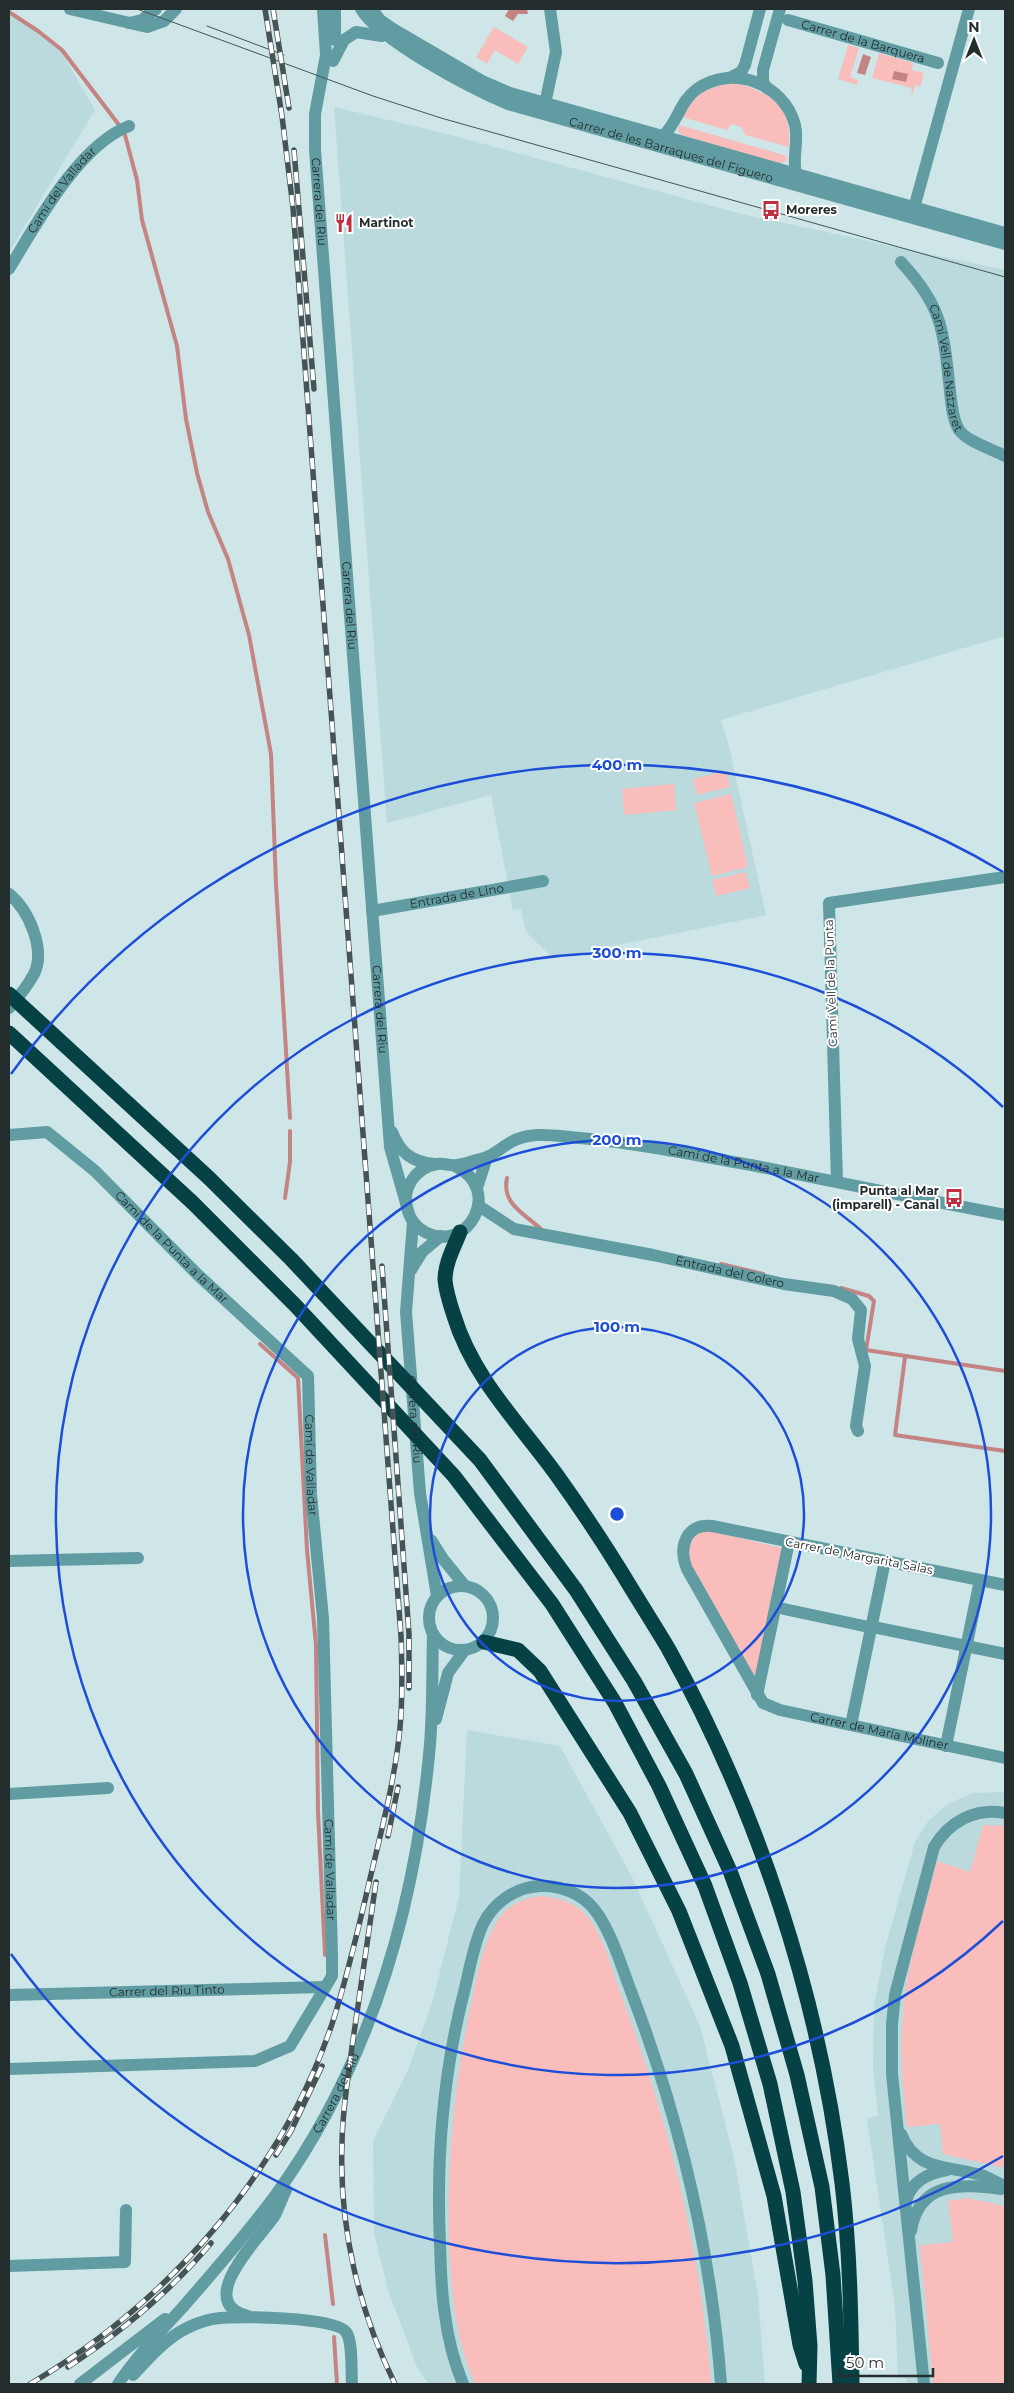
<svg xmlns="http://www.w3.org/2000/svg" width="1014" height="2393" viewBox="0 0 1014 2393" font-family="Montserrat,sans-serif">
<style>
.built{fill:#badadd}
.green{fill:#f9bdbc}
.water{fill:#c48483}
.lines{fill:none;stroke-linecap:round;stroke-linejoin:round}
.stream{stroke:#c48483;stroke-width:4}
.minor{stroke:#609ca1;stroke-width:12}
.highway{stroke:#064146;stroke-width:15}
.tram{stroke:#465354;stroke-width:1}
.rail-casing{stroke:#465354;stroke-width:5.5}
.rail{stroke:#fff;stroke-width:4;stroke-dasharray:11;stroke-linecap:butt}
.ring{fill:none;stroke:#1d4ed8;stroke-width:2.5}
.labels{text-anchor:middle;stroke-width:4;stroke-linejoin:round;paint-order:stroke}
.street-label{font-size:12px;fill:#242d2e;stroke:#fff}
.poi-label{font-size:12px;font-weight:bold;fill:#242d2e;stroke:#fff;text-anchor:start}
.centre{fill:#1d4ed8;stroke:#fff;stroke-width:2.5}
.ring-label{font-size:15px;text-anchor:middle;font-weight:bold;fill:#1d4ed8;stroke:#fff;stroke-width:4;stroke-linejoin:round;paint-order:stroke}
</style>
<rect width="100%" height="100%" fill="#cee6e8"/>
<g class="built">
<polygon points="9,15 57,44 95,110 9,252"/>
<polygon points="334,107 451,135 742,214 1005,270 1005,636 721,720 729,746 766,915 553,958 526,932 521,909 513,910 491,795 387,823"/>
<polygon points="467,1730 560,1746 632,1877 700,2026 734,2158 758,2295 765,2384 428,2384 417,2367 389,2293 374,2233 373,2141 408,2070 432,2003 459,1897"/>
<polygon points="1005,1792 1005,2384 906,2384 906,2379 898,2376 895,2306 867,2119 878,2115 873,2068 874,2006 885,1948 915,1842 928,1821 948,1804 972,1793"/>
</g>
<g class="green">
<polygon points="494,27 528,47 518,64 495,50 487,64 476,57"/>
<polygon points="848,45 859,48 850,77 858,80 857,85 838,79"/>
<polygon points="879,53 913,63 912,70 924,73 920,87 915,85 913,94 911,93 912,88 872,78"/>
<path d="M734 83C770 91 792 107 789 147L745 135 742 127 731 124 727 130 682 117C696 93 707 87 734 83Z"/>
<polygon points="679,125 787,156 786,161 780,164 681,135 678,131"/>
<polygon points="726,771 730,787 697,795 693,779"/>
<polygon points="674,784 676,810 624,815 622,789"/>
<polygon points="731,794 748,867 712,876 694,803"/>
<polygon points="746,872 750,888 716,896 712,880"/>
<path d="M706 1530 782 1548 759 1673 754 1677 688 1559C690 1542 691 1537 706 1530Z"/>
<path d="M983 1825 1005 1826V2168L943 2154 940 2124 907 2127C902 2085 899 2044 904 2002 910 1954 925 1908 937 1861L970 1872Z"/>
<path d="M539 1896C554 1897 569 1900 581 1910 603 1930 611 1968 621 1995 669 2123 700 2247 711 2384H475C455 2339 451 2289 449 2240 447 2163 454 2089 469 2014 476 1983 481 1944 500 1917 509 1904 524 1899 539 1896Z"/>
<polygon points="967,2198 1005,2206 1005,2384 933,2384 920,2245 953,2242 948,2201"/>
</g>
<g class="water">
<polygon points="509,9 527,9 528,14 518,14 513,21 505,16"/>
<polygon points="863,54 871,57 865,75 857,73"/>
<polygon points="894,71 908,74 906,82 892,79"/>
</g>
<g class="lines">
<g class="stream">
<polyline points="9,12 38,31 62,50 119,125"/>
<polyline points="125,135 137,180 142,220 177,346 186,419 197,473 208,512 228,559 249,635 271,754 276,884 290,1118"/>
<path d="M507 1178C501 1205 527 1215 542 1230"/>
<polyline points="285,1198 290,1162 290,1131"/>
<polyline points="721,1264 763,1274"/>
<polyline points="841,1288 869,1296 874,1301 866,1350 1005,1371"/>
<polyline points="260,1344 298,1378 307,1550 316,1645 318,1812 325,1955"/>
<polyline points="905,1357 895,1435 1005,1451"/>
<polyline points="325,2235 333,2304"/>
<polyline points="334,2337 337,2384"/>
</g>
<g class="minor">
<polyline points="70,9 147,27 164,21 176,9"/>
<path id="s1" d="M323 9 326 55 315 114V150L390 1147 406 1203"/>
<path id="s2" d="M361 9C380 41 472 89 508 104L1005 244"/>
<polyline points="372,9 380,20 393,29 482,81 510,93 1005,233"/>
<path id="s3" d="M788 20 938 63"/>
<polyline points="129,23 142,20 156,9"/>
<polyline points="335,40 335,9"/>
<polyline points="333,61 344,40 356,32 382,36"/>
<polyline points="731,77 741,72 745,65 760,9"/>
<polyline points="767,88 763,82 763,70 780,9"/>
<polyline points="545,104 556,52 550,9"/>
<path d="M662 137C678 123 679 102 697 89 732 64 784 83 795 125 799 141 792 157 796 174"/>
<polyline points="914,208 969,9"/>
<path id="s4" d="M901 262C940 304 943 326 949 382 951 396 951 417 959 430 968 442 992 449 1005 456"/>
<path id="s5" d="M9 269C37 223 78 146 129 126"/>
<path d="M9 894C29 910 46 950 34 974 28 985 17 999 9 1008"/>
<path id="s6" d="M372 911 543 881"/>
<path d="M392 1132C400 1153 412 1162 434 1164"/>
<path id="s7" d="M9 1135 47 1132 95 1171 198 1275 308 1376 311 1494 323 1618 332 1955V1976L290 2046 255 2061 9 2069"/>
<path id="s8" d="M455 1166C504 1189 468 1255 425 1232 416 1227 409 1218 407 1207 402 1187 417 1167 437 1164 444 1163 450 1166 457 1165 466 1164 475 1160 484 1158 494 1155 502 1147 511 1142 530 1132 549 1135 570 1137 631 1142 690 1154 751 1165 836 1182 920 1199 1005 1215"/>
<polyline points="837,1182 829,903 1005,877"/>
<polyline points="477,1188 487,1157"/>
<path id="s9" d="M479 1206 514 1229 653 1255 784 1284 834 1291 852 1299 861 1310 858 1339 865 1366 856 1426 858 1431"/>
<path id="s10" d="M413 1222 406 1312 420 1493 437 1596"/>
<polyline points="411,1270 422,1252 441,1236"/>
<polyline points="431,1540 443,1559 465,1586"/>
<polyline points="9,1561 138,1558"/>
<path id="s11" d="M1005 1585 712 1526C686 1523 678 1547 687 1569L763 1703 780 1710 1005 1758"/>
<circle cx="461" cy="1618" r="32"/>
<polyline points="784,1609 864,1626"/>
<polyline points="878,1628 1005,1654"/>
<polyline points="757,1695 789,1542"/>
<polyline points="436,1719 448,1673 464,1651"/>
<polyline points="851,1725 885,1561"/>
<polyline points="946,1746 980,1580"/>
<polyline points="9,1794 108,1788"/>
<path id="s12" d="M9 1995 325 1987"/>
<path d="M901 2134C917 2173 950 2165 984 2176 991 2179 998 2183 1005 2186"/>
<path d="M906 2201C911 2182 928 2173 947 2170"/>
<path d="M911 2231C919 2180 962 2184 1001 2189"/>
<polyline points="9,2266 125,2262 126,2210"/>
<path d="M248 2316C192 2302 261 2237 275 2215 279 2207 282 2198 286 2190"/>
<path d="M133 2375C149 2358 166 2338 187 2328 197 2323 209 2319 220 2318 240 2316 337 2317 346 2332 353 2341 351 2372 352 2384"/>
<polyline points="80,2384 165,2319"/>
<path id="s13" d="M118 2384C137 2356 160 2332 183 2307 215 2270 248 2233 277 2193 372 2061 416 1905 430 1744 433 1708 432 1671 433 1634"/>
<path d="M463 2384C454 2362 448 2339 445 2315 441 2292 441 2268 440 2244 436 2157 443 2072 465 1988 470 1967 474 1943 483 1924 494 1902 516 1887 540 1886 560 1885 581 1893 594 1909 611 1930 622 1968 632 1994 680 2120 711 2250 721 2384"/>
<path d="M924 2384 892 2074V2024L895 1995 934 1847C949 1822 975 1807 1005 1813"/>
</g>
<g class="highway">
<polyline points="9,994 209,1178 291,1259 480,1460 576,1590 634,1681 686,1774 730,1871 768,1974 797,2075 822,2187 833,2275 840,2384"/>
<polyline points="9,1033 193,1203 295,1305 454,1476 552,1604 615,1703 659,1786 705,1886 740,1983 770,2084 793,2192 805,2281 810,2346 809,2384"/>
<path d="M460 1232C454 1247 445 1263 445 1280 446 1292 450 1304 454 1316 473 1378 519 1423 556 1474 579 1506 601 1539 622 1573 637 1598 653 1623 668 1648 759 1812 819 1997 842 2183 850 2250 851 2317 852 2384"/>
<polyline points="484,1642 518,1650 540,1671 630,1813 679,1911 732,2046 774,2196 800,2345 806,2364"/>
</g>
<g class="tram">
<polyline points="137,9 373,96 441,118 1005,277"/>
<polyline points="207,26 284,55"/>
</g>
<g class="rail-casing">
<g id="rail">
<polyline points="273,9 289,108"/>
<polyline points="294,150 314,389"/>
<polyline points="382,1266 409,1634 409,1688"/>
<polyline points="388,1836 398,1787"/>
<path d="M376 1882C368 1937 360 1992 352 2047 348 2080 342 2112 342 2145 339 2228 359 2311 395 2384"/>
<polyline points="276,2155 291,2131 322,2066"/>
<path d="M68 2367C121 2332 170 2292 211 2243"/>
<path d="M30 2384C166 2304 281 2175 332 2024 347 1978 358 1930 369 1883 381 1832 395 1780 400 1728 403 1697 402 1666 401 1636L293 208 282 116 265 9"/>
</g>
</g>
<use href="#rail" class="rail"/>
</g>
<g class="ring">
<circle cx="617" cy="1514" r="187"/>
<circle cx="617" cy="1514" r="374"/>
<path d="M1003 1921A561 561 0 1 1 1003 1107"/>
<path d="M1003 2156A749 749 0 0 1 11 1954M11 1074A749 749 0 0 1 1003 872"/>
</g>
<defs>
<g id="bus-bare" transform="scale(1.5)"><path d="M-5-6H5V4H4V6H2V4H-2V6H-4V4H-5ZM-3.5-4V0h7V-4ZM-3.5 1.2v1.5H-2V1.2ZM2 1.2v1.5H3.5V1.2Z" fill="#c13041" stroke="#fff" stroke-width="2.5" paint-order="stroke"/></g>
<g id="restaurant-bare" transform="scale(1.5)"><path d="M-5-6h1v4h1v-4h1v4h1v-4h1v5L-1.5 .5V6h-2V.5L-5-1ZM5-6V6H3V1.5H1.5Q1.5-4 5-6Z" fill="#c13041" stroke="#fff" stroke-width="2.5" paint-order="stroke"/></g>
</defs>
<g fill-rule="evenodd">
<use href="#bus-bare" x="771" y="210"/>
<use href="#restaurant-bare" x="344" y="223"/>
<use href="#bus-bare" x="954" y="1198"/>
</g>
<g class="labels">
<g class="street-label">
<text dy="4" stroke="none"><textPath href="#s3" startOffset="78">Carrer de la Barquera</textPath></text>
<text dy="4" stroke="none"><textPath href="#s2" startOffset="346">Carrer de les Barraques del Figuero</textPath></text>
<text dy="4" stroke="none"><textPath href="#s5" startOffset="95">Camí del Valladar</textPath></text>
<text dy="4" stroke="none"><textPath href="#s1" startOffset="194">Carrera del Riu</textPath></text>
<text dy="4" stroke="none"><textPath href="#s4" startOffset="118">Camí Vell de Natzaret</textPath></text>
<text dy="4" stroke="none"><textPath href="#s1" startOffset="599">Carrera del Riu</textPath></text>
<text dy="4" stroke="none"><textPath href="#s6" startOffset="86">Entrada de Lino</textPath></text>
<text transform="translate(831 983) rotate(-92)" y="4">Camí Vell de la Punta</text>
<text dy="4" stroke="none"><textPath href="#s1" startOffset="1004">Carrera del Riu</textPath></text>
<text dy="4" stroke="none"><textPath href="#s8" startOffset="525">Camí de la Punta a la Mar</textPath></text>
<text dy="4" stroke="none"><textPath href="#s7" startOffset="208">Camí de la Punta a la Mar</textPath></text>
<text dy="4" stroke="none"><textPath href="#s9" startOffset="262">Entrada del Colero</textPath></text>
<text dy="4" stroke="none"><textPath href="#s10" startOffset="198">Carrera del Riu</textPath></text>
<text dy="4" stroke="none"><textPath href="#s7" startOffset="485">Camí de Valladar</textPath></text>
<text transform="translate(859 1556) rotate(11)" y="4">Carrer de Margarita Salas</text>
<text dy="4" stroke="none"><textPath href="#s11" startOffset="635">Carrer de María Moliner</textPath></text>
<text dy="4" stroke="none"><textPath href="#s7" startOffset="890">Camí de Valladar</textPath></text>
<text dy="4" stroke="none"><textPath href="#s12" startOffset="158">Carrer del Riu Tinto</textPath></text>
<text dy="4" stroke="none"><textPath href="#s13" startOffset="365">Carrera del Riu</textPath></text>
</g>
<g class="poi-label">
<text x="786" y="214">Moreres</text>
<text x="359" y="227">Martinot</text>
<text x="939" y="1195" text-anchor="end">Punta al Mar<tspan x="939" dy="14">(imparell) - Canal</tspan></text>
</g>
</g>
<circle cx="617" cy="1514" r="8" class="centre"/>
<g class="ring-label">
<text x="617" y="770">400 m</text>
<text x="617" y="958">300 m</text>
<text x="617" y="1145">200 m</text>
<text x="617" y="1332">100 m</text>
</g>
<rect width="1014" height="2393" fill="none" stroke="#242d2e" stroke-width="20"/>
<g transform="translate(974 40)" stroke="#ffffff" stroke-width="4" paint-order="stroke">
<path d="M0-4L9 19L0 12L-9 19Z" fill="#242d2e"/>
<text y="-8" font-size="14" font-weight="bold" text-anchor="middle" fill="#242d2e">N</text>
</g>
<path d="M839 2368v8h94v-8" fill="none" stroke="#242d2e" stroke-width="2.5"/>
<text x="846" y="2368" font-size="15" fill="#242d2e" stroke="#ffffff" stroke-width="4" paint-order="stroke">50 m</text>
</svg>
